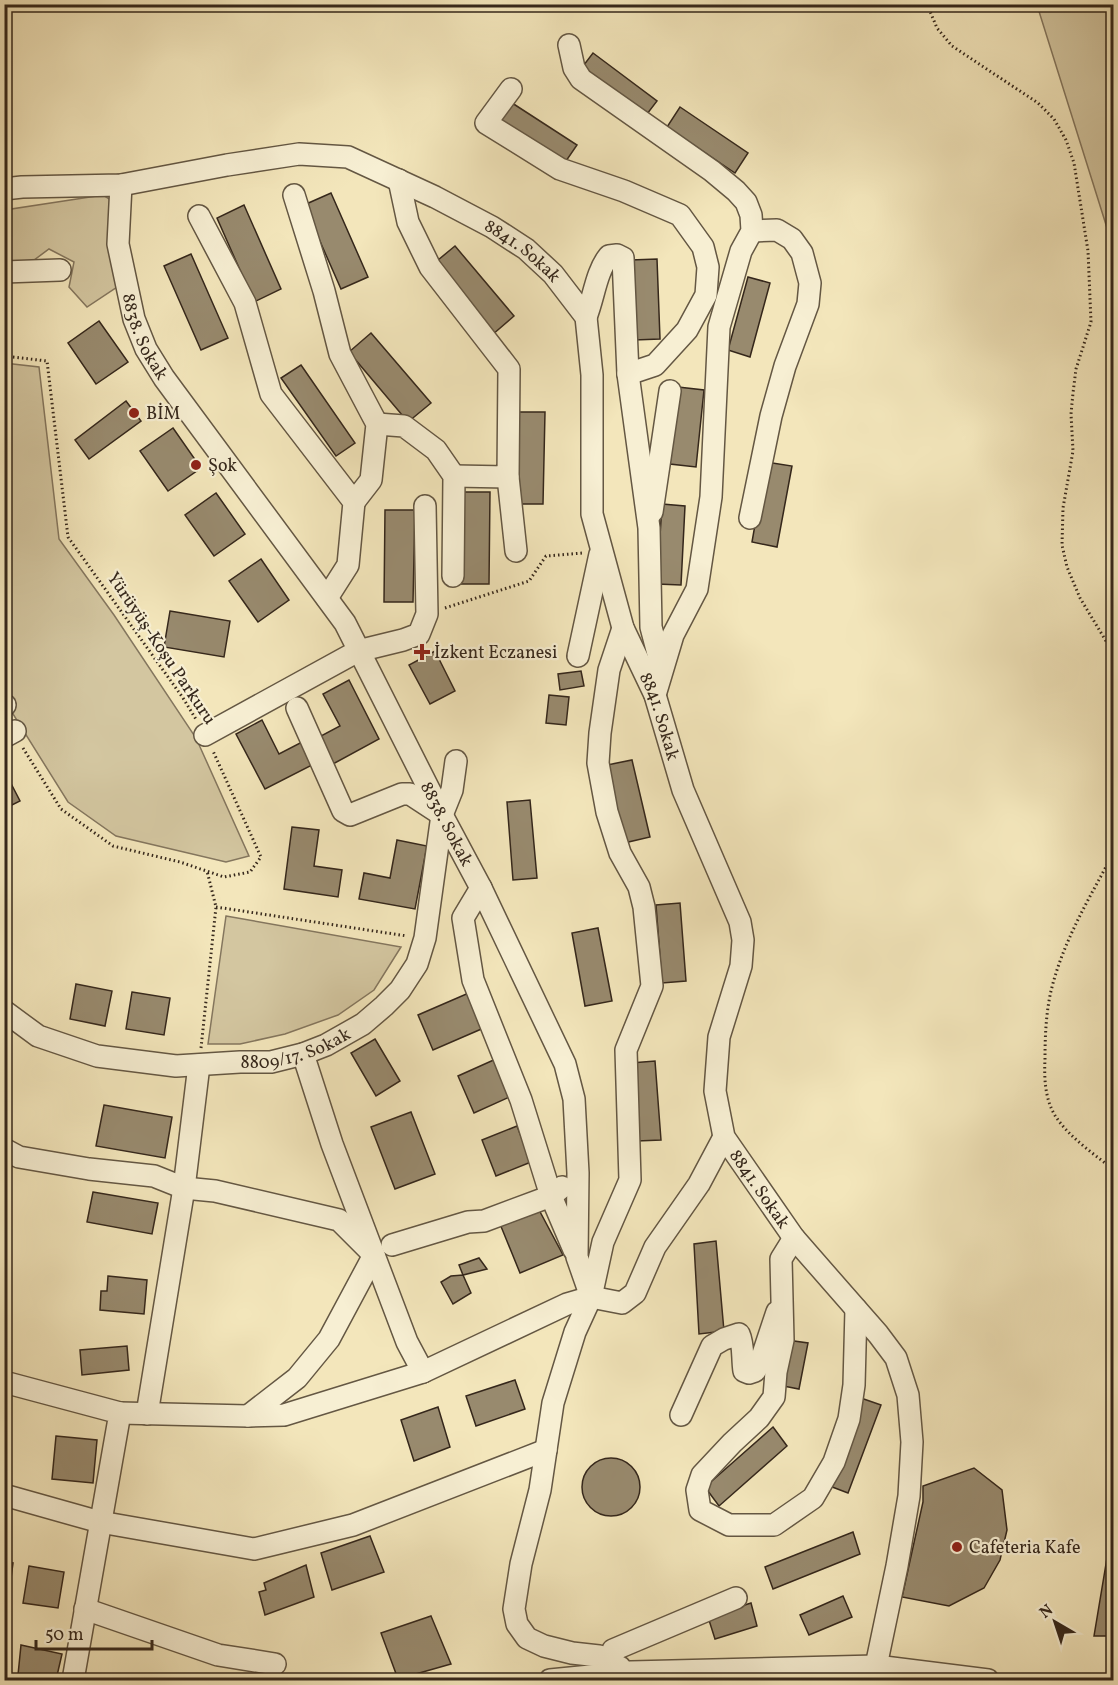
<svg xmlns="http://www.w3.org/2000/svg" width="1118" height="1685" viewBox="0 0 1118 1685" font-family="Vollkorn,serif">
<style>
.green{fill:#d3c6a0;stroke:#84765e;stroke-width:1.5}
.building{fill:#988a6e;stroke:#35271b;stroke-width:1.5}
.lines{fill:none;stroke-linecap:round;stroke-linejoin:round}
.minor-casing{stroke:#645743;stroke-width:24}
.path{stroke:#35271b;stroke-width:3;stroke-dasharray:1.5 3;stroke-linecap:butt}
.minor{stroke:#f7efd3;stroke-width:21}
.poi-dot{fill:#8f2418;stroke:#f7efd3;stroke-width:2}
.labels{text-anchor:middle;stroke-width:4.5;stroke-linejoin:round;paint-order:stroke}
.street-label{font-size:18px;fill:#35271b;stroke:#f7efd3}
.poi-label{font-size:18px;fill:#35271b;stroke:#f7efd3;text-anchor:start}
</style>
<rect width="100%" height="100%" fill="#f3e6bb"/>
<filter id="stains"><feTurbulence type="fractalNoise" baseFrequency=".00333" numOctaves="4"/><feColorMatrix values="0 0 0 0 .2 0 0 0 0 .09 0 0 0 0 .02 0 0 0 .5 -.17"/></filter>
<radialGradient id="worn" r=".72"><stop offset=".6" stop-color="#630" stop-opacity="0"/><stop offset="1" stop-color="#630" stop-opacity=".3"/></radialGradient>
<g class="green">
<polygon points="1037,5 1113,5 1113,247"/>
<polygon points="103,195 111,200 117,287 87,307 69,287 74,262 49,249 30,263 5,263 5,210"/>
<polygon points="4,363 39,367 59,539 114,615 196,738 249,856 226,862 116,836 68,802 13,714 4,661"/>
<polygon points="226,916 401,947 374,990 338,1015 285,1034 240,1044 208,1044"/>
</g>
<g class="building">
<polygon points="593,53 657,101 644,118 580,70"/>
<polygon points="509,101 577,145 564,164 497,120"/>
<polygon points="680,107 748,153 735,173 667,127"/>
<polygon points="331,193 368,277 341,289 304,205"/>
<polygon points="244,205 281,289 254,302 217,218"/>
<polygon points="455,246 514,316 492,335 432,265"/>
<polygon points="191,254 228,338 201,350 164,266"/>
<polygon points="657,259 660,339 634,340 631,260"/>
<polygon points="748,277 770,283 750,357 728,350"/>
<polygon points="99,321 128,362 96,384 68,343"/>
<polygon points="371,333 431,403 408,422 349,352"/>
<polygon points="301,365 355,443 336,456 281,378"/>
<polygon points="678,387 704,390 696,467 670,464"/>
<polygon points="126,401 141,421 89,459 75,440"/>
<polygon points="515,412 545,412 543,504 514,504"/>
<polygon points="173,428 201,468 168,491 140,451"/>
<polygon points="766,462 792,466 777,547 752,542"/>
<polygon points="460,492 490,492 489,584 459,584"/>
<polygon points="216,493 245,534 214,556 185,515"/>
<polygon points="662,504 685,506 681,585 657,584"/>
<polygon points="385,510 415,510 413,602 384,602"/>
<polygon points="261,559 289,600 258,622 229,581"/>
<polygon points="170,611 230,621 224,657 164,647"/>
<polygon points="435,651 455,691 430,704 409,665"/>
<polygon points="581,671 584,686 560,690 558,674"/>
<polygon points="349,680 379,739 333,764 319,737 340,726 323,694"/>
<polygon points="549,695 569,697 566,725 546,723"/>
<polygon points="262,720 279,754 304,741 316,763 265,789 236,734"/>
<polygon points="632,760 650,837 624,843 607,765"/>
<polygon points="4,770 20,801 4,809"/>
<polygon points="530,800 537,878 513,880 507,802"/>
<polygon points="292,827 319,830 314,866 342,870 338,897 284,889"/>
<polygon points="397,840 427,846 415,909 359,899 364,873 390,878"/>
<polygon points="680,903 686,981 662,983 656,905"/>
<polygon points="598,928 612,1001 585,1006 572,933"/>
<polygon points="76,984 112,991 105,1026 70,1019"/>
<polygon points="132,992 170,998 164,1035 126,1029"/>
<polygon points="471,992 486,1027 433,1050 418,1015"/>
<polygon points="375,1039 400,1081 376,1096 351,1053"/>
<polygon points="498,1058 514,1095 474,1113 458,1076"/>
<polygon points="655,1061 661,1140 637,1141 631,1063"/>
<polygon points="104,1105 172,1117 165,1158 96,1146"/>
<polygon points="411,1112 435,1174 395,1189 371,1127"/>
<polygon points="517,1126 531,1162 496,1176 482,1140"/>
<polygon points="93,1192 158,1203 152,1234 87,1222"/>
<polygon points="538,1208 563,1255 520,1273 500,1224"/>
<polygon points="716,1241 724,1331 699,1334 694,1244"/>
<polygon points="479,1258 487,1269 463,1275 459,1265"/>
<polygon points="463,1275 471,1293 453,1304 441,1282 451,1276"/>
<polygon points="108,1276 147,1280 144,1314 100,1310 101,1291 107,1291"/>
<polygon points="787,1340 808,1343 799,1389 778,1385"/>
<polygon points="127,1346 129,1370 82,1375 80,1350"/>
<polygon points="515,1380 525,1409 476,1426 466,1396"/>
<polygon points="858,1397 881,1405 848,1493 827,1485"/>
<polygon points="438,1407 450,1447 414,1461 401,1420"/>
<polygon points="773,1427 787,1446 719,1506 705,1487"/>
<polygon points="56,1436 97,1440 93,1483 52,1479"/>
<circle cx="611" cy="1487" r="29"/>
<polygon points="974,1468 1002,1490 1007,1530 1000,1560 984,1588 949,1606 902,1597 923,1502 923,1486"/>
<polygon points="853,1532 860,1554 773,1589 765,1567"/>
<polygon points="370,1536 384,1572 332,1590 321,1553"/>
<polygon points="1108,1552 1114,1552 1114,1636 1094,1636"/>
<polygon points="4,1562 13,1563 8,1601 4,1601"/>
<polygon points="306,1565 314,1597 265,1615 259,1592 266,1590 264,1583"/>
<polygon points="29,1566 64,1572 58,1608 23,1603"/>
<polygon points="843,1596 852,1617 809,1635 800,1615"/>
<polygon points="751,1603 757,1626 715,1639 708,1617"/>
<polygon points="431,1616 451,1664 398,1679 381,1633"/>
<polygon points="21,1645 62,1654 56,1680 34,1680 18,1675"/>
</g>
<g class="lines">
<g class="minor-casing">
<g id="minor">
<polyline points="569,45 574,68 581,79 712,171 736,191 746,202 751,215 752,231 741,251 719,327 711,497 697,589 673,635 655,695"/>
<polyline points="511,89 486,123 560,169 624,191 680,215 703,247 708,267 706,295 687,330 655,365 628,374"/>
<polyline points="399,180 408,222 430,267 509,369 508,477 454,476"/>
<path id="s1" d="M121 185 118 244 134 319 146 349 164 378 345 623 442 815 481 888 565 1064 574 1099 578 1173 577 1257 591 1297 622 1303 635 1293 655 1247 699 1184 724 1137"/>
<path id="s2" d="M4 189 22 187 121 185 227 165 299 154 348 157 435 197 492 227 526 249 553 274 586 317 592 375V514L623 628 655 695 683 790 740 922 743 940 741 966 719 1037 715 1091 724 1137 794 1238 878 1334 896 1358 908 1395 912 1442 909 1496 897 1566 876 1666V1680"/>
<polyline points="294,195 324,291 340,354 377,424 371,480 354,502"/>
<polyline points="199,216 245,303 271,394 354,502 348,565 327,598"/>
<polyline points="4,272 60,270"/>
<path d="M586 317C594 297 596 272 609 256L617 255 623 258 628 374 649 528 651 627 662 669"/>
<polyline points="377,424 404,426 436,450 454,476 453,576"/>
<polyline points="508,477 516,551"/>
<polyline points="652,512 670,391"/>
<polyline points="750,518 771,416 785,366 808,304 810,283 802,253 792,239 777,230 752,231"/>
<polyline points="578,656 600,554"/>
<polyline points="4,705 5,705"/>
<polyline points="297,708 343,811 350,815 402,794 410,794 439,813"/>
<polyline points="205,735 358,651 403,640 419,634 427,614 425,506"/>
<polyline points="4,737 15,731"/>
<polyline points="481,888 463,918 473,980 521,1100 551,1196 574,1250"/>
<path id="s3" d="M4 1011 38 1036 97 1056 176 1066 240 1062H271L303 1054 326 1045 363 1024 384 1006 400 990 417 964 425 938 442 815 452 790 456 761"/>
<polyline points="303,1054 332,1144 407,1342 423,1372"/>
<polyline points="4,1149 19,1157 89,1169 154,1176 184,1188 215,1191 339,1220 374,1255 329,1339 297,1378 248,1416"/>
<polyline points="794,1238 781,1259 783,1340 776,1372 774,1397 759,1418 732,1443 702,1475 697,1490 700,1510 729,1525 774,1525 813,1498 834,1462 849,1419 854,1385 856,1309"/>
<polyline points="392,1245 468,1222 484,1221 551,1196 562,1187"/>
<polyline points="4,1382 120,1413 73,1680"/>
<polyline points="120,1413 248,1416 284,1415 423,1372 567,1304 591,1297"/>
<polyline points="147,1414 184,1188 199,1065"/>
<path d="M681 1415 712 1346 724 1339 739 1334C744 1345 742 1358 744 1371L749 1373 755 1371 760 1363 777 1312"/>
<polyline points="4,1495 100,1522 254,1549 353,1525 546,1450"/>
<polyline points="85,1609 218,1655 275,1664"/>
<polyline points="609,1663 599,1656 572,1653 544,1646 527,1638 517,1624 514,1609 521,1564 540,1490 553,1403 575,1332 591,1297 603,1242 630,1180 626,1050 652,986 644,907 639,887 620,853 607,812 598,763 600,733 609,670 623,628"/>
<polyline points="620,1667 609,1663 613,1650 736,1598"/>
<polyline points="550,1680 631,1672 876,1666 988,1680"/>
</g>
</g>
<g class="path">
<polyline points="927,4 937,28 952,46 1038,103 1054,119 1066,140 1074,163 1088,251 1091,322 1076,369 1073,393 1071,414 1073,451 1063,508 1062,545 1067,567 1080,598 1106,641 1114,648"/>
<polyline points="4,356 47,361 68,537 183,698 197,721"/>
<polyline points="445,608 529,581 546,556 583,553"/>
<polyline points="23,748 61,809 113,846 180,862 224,877 250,872 261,857 213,751"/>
<path d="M1114 852C1090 897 1063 941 1051 991 1046 1013 1045 1036 1045 1059 1044 1079 1045 1100 1056 1117 1070 1138 1094 1154 1114 1170"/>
<polyline points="216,907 407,936"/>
<polyline points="201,1048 216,907 207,871"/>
</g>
<use href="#minor" class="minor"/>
</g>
<g class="poi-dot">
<circle cx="134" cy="413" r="6"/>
<circle cx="196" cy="465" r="6"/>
<path d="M419 643h6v6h6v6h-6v6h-6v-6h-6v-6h6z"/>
<circle cx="957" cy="1547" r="6"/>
</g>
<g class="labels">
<g class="street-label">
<text dy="6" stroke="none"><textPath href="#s2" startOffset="546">8841. Sokak</textPath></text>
<text dy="6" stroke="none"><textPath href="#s1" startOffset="156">8838. Sokak</textPath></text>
<text transform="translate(162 648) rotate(56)" y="6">Yürüyüş-Koşu Parkuru</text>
<text dy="6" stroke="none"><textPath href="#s2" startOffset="1050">8841. Sokak</textPath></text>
<text dy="6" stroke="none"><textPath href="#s1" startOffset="732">8838. Sokak</textPath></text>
<text dy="6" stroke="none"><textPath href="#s3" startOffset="306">8809/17. Sokak</textPath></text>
<text dy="6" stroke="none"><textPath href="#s2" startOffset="1554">8841. Sokak</textPath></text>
</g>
<g class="poi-label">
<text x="146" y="419">BİM</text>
<text x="208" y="471">Şok</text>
<text x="434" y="658">İzkent Eczanesi</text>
<text x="969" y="1553">Cafeteria Kafe</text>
</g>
</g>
<rect width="1118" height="1685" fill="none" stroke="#f3e6bb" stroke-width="24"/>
<rect x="6" y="6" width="1106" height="1673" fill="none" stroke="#35271b" stroke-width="3"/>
<rect x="12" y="12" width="1094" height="1661" fill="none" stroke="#35271b" stroke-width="1.5"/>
<g transform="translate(1055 1622) rotate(321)" stroke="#f7efd3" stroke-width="4.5" paint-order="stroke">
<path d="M0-4.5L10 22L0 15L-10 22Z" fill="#35271b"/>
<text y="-9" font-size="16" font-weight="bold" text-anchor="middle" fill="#35271b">N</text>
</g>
<path d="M36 1640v9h116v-9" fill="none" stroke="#35271b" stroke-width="3"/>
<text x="45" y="1640" font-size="18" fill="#35271b" stroke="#f7efd3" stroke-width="4.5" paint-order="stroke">50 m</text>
<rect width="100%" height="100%" filter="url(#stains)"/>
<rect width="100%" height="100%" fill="url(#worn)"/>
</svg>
